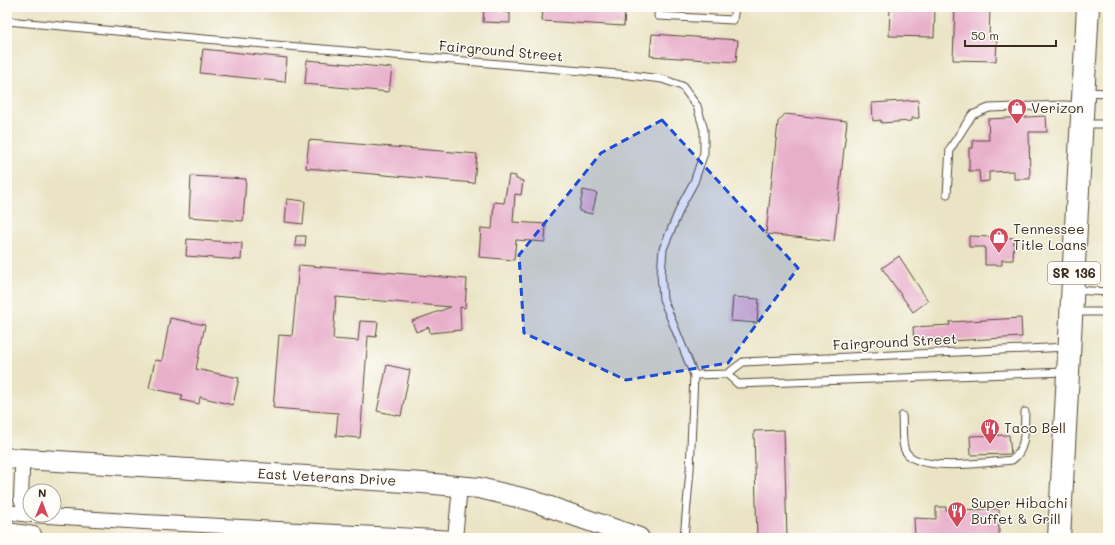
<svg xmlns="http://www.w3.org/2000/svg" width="1115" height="545" viewBox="0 0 1115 545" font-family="Mali,sans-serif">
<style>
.building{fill:#e8afcb}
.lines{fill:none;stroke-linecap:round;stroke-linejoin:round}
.lane-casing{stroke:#554637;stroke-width:9}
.street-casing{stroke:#554637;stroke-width:16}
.secondary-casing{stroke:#554637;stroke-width:22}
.primary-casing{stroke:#554637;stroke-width:24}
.lane{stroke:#fff;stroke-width:7}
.street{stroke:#fff;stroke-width:14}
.secondary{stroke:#fff;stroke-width:20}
.primary{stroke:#fff;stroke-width:22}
.marked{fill:#1d4ed8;fill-opacity:0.2;stroke:#1d4ed8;stroke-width:3;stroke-dasharray:8 5;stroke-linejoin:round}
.labels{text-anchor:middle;stroke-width:3;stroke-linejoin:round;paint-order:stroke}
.shield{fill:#fdfcf7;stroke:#75695f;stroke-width:1}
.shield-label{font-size:13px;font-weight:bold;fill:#3b2a1e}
.street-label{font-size:14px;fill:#3b2a1e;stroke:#fdfcf7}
.poi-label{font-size:14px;fill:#3b2a1e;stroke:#fdfcf7;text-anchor:start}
</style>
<rect width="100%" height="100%" fill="#fdfcf7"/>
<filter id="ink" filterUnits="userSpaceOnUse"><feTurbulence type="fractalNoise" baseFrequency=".025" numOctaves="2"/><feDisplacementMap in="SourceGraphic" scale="8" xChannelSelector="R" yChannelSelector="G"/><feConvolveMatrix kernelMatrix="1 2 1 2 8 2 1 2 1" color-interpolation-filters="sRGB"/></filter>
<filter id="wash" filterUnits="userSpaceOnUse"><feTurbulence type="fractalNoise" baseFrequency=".012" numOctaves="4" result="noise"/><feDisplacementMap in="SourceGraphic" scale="16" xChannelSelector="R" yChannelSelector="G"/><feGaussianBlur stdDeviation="0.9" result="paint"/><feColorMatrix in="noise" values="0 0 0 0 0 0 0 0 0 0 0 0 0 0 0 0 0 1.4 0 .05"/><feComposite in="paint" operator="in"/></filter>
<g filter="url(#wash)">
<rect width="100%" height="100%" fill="#eae4c5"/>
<g id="blocks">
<g class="building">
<polygon points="484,7 502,7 502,12 510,13 510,23 483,22"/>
<polygon points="543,7 625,10 624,26 542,21"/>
<polygon points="890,7 935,7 934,37 889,36"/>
<polygon points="955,7 990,7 989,39 997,39 996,61 953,60"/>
<polygon points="652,34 738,40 736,62 650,56"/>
<polygon points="203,49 287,58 285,82 200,73"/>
<polygon points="307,60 392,68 389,92 305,84"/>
<polygon points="918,100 919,118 912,118 912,121 881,123 881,120 873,121 872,103"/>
<polygon points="785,114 847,121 834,241 766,234 778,122"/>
<polygon points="1046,116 1047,132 1029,132 1030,179 1014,179 1014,171 989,172 989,181 980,182 979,171 969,171 969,148 973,148 973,140 989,140 988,119"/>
<polygon points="309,140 477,154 474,183 306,168"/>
<polygon points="509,175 516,176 516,179 523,181 521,195 515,194 513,222 546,224 545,242 516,240 514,260 479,257 481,228 492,229 494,202 504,203"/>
<polygon points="191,176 246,179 243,221 189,217"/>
<polygon points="583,190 597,193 592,214 579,211"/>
<polygon points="287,199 305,201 303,224 285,222"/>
<polygon points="296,236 306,236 305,246 295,246"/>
<polygon points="969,236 1014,238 1013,260 1002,260 1002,265 985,265 985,247 969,247"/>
<polygon points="187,239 242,243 241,260 186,256"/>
<polygon points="899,256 928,301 913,312 882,268"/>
<polygon points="299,265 467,279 465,308 460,307 461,330 430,333 429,327 416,332 412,321 451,307 336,297 333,339 358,341 360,321 378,322 376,337 368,336 360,438 336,436 338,413 273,408 279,335 292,336"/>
<polygon points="733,297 759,299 757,323 731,321"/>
<polygon points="170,318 205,325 196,369 239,378 233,405 200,397 199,404 181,400 183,395 149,388 155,360 162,361"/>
<polygon points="1021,318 1022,337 914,343 913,327 950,325 949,322"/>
<polygon points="387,365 410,370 401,416 377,411"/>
<polygon points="784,430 787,538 757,538 754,431"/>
<polygon points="1009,435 1011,454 971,455 970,436"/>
<polygon points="936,507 946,507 946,510 999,509 999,538 915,538 914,518 936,519"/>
</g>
</g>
</g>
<g filter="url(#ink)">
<use href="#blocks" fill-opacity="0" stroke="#554637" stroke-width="1"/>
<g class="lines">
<g class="lane-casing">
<g id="lane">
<polyline points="659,7 658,16 733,20 735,7"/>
<polyline points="7,21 181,37 629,75 662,79 682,86 697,106 704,130 704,153 694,182 682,204 663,249 661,274 663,299 694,375 690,470 684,538"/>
<polyline points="1086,92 1108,93"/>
<polyline points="1084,124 1108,124"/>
<polyline points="947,194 950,149 972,115 989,108 1064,105 1081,106"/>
<polyline points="1074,290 1108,292"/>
<polyline points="1074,312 1108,312"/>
<polyline points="727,374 738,384 1067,372"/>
<polyline points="694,375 727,374 743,362 1068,347"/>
<path d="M902 416C903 424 901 446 906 452 919 473 989 462 1012 460 1027 449 1024 429 1025 412"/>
</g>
</g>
<g class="street-casing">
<g id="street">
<polyline points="24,459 22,470 21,499 27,514"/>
<polyline points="7,512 30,515"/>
<polyline points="32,515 144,522 455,538"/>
<polyline points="7,530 34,534 33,538"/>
<polyline points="455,538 460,487"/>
</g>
</g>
<g class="secondary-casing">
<polyline id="secondary" points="7,458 423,483 479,488 530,500 639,538"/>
</g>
<g class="primary-casing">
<polyline id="primary" points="1059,538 1088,7"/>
</g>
<use href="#lane" class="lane"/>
<use href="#street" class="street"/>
<use href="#secondary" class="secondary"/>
<use href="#primary" class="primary"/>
</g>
</g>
<path class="marked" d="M662 120 798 268 728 363 626 380 524 333 519 255 601 153Z"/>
<defs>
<g id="shop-pin" transform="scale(1)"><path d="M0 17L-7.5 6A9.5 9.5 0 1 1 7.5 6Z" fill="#d1495b" stroke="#fdfcf7"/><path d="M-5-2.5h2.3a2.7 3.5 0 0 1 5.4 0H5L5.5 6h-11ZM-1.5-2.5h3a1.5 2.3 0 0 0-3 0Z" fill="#fff"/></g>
<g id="restaurant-pin" transform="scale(1)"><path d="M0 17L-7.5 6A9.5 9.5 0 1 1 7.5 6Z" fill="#d1495b" stroke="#fdfcf7"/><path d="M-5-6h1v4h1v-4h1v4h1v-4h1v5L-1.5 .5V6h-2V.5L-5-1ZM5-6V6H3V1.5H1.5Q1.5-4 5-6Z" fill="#fff"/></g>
</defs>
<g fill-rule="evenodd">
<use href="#shop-pin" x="1017" y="108"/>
<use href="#shop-pin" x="999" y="237"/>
<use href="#restaurant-pin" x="990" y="428"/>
<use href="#restaurant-pin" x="957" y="511"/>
</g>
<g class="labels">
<rect class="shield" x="1048" y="262" width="52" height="22" rx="3"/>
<g class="shield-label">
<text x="1074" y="278">SR 136</text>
</g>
<g class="street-label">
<text transform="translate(501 51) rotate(5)" y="5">Fairground Street</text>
<text transform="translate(895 342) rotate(-3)" y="5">Fairground Street</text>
<text transform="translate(327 477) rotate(3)" y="5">East Veterans Drive</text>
</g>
<g class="poi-label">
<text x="1031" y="113">Verizon</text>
<text x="1013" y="234">Tennessee<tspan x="1013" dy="16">Title Loans</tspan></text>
<text x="1004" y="433">Taco Bell</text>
<text x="971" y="508">Super Hibachi<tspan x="971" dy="16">Buffet &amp; Grill</tspan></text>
</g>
</g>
<rect width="1115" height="545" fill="none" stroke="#fdfcf7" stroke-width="24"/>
<g transform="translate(42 503) rotate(1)"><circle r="19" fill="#fdfcf7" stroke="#afa8a0"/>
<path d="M0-3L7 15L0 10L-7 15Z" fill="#d1495b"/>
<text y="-6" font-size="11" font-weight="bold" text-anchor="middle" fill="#3b2a1e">N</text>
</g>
<path d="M965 40v6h91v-6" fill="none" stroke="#3b2a1e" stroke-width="2"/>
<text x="971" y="40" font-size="12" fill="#3b2a1e" stroke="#fdfcf7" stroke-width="3" paint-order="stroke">50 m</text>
</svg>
